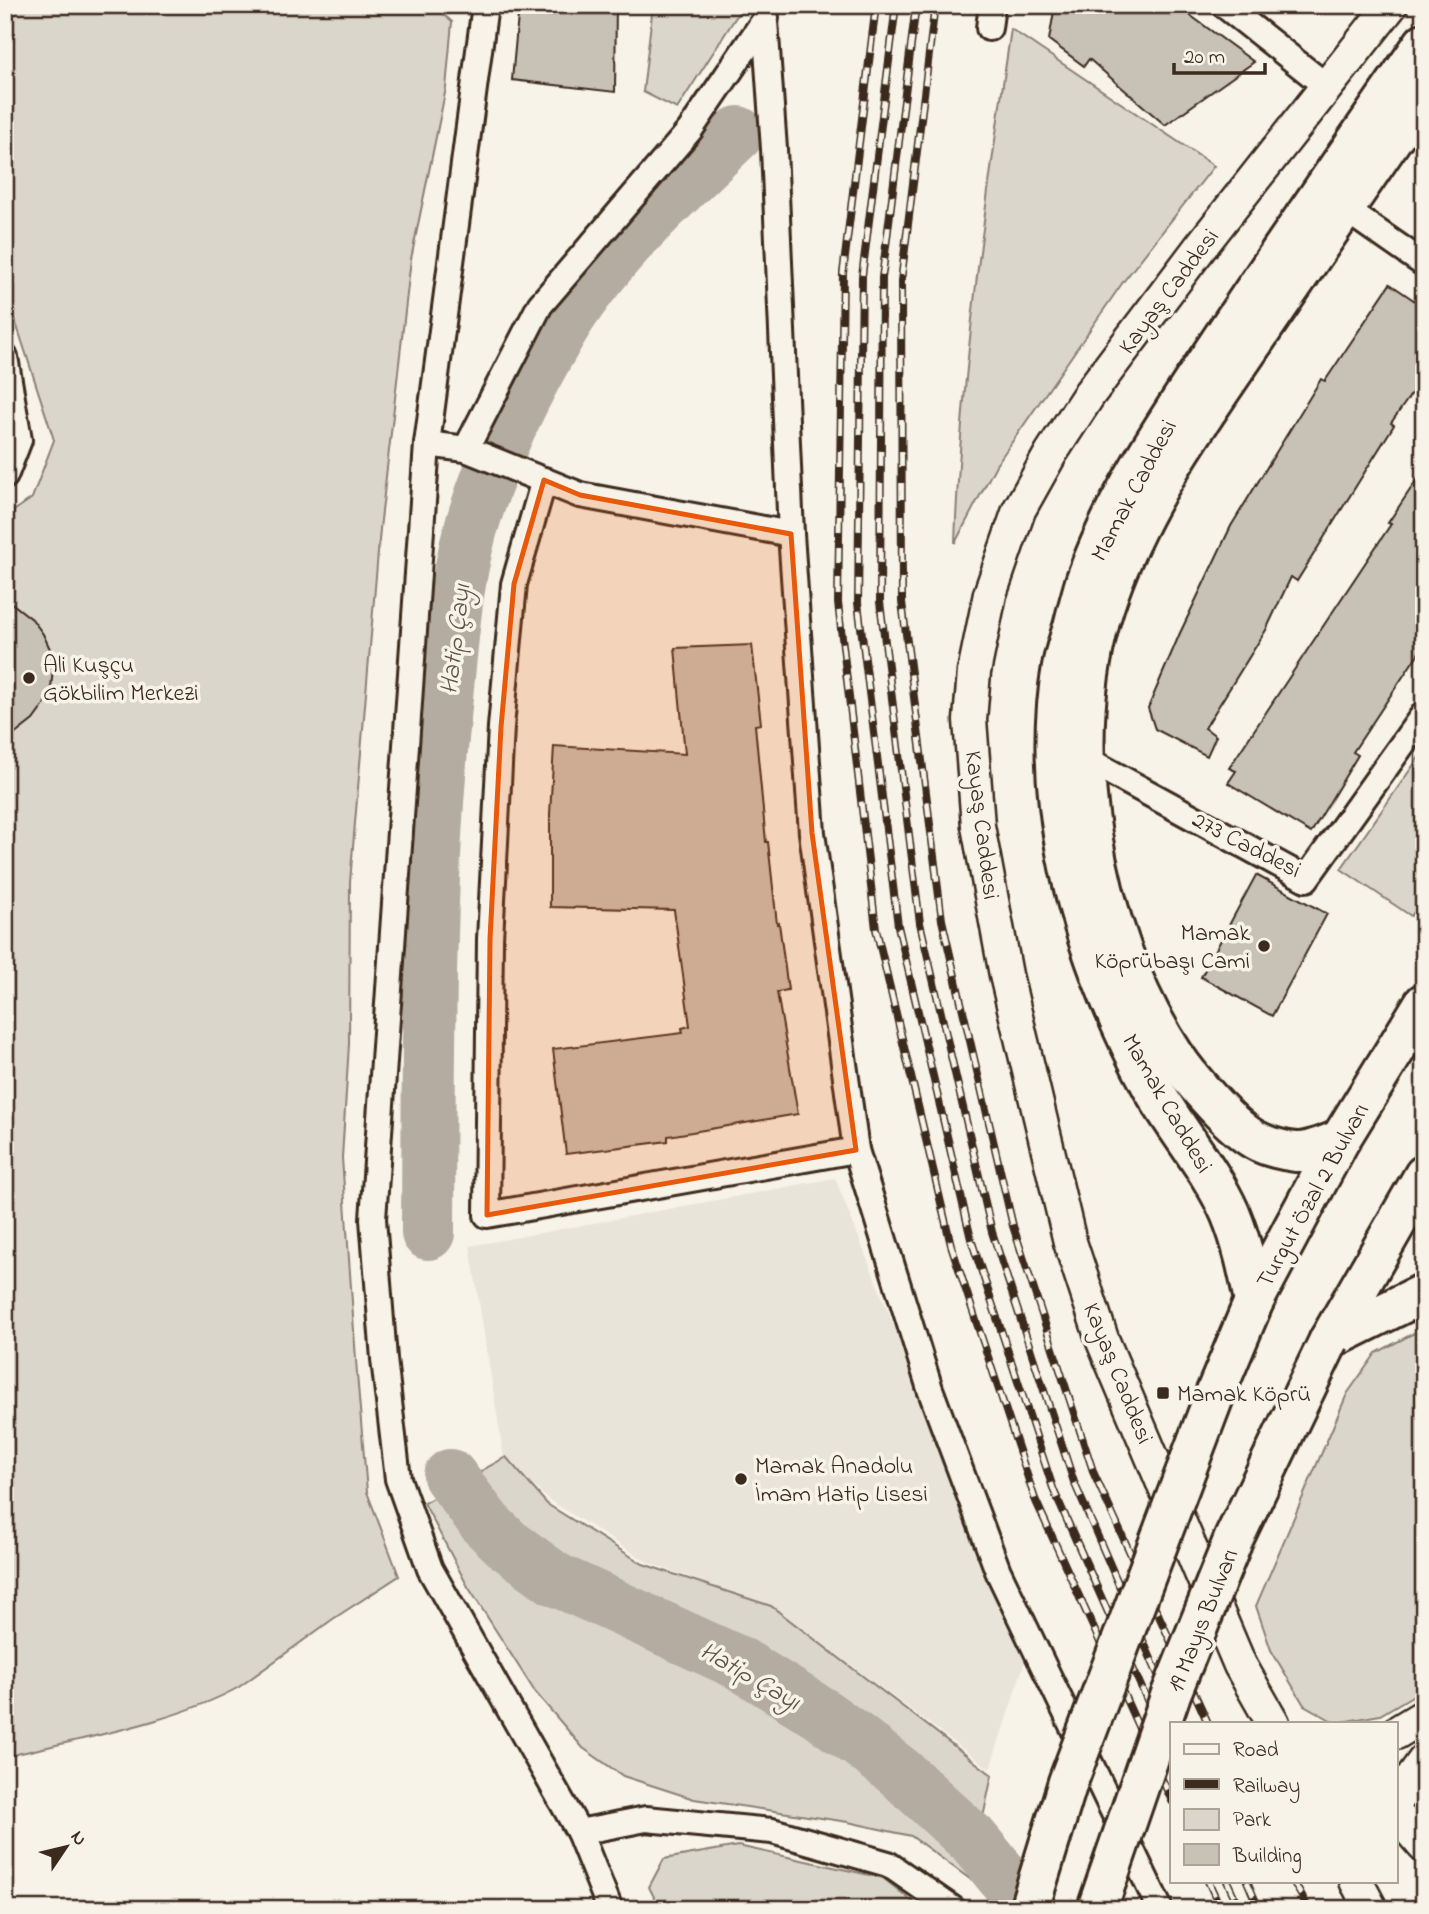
<svg xmlns="http://www.w3.org/2000/svg" width="1429" height="1914" viewBox="0 0 1429 1914" font-family="'Indie Flower',sans-serif">
<style>
.built{fill:#e9e4d9}
.green{fill:#dbd6cb;stroke:#8b8074;stroke-width:2}
.lines{fill:none;stroke-linecap:round;stroke-linejoin:round}
.river{stroke:#b4aca0;stroke-width:54}
.building{fill:#c8c1b6;stroke:#3b2a1e;stroke-width:2}
.minor-casing{stroke:#3b2a1e;stroke-width:30}
.tertiary-casing{stroke:#3b2a1e;stroke-width:37}
.primary-casing{stroke:#3b2a1e;stroke-width:44}
.trunk-casing{stroke:#3b2a1e;stroke-width:44}
.minor{stroke:#f7f3e8;stroke-width:24}
.tertiary{stroke:#f7f3e8;stroke-width:32}
.primary{stroke:#f7f3e8;stroke-width:38}
.trunk{stroke:#f7f3e8;stroke-width:38}
.rail-casing{stroke:#3b2a1e;stroke-width:8}
.rail{stroke:#f7f3e8;stroke-width:5;stroke-dasharray:16;stroke-linecap:butt}
.trunk-bridge-casing{stroke:#3b2a1e;stroke-width:44;stroke-linecap:butt}
.trunk-bridge{stroke:#f7f3e8;stroke-width:38}
.marked{fill:#e8590c;fill-opacity:0.2;stroke:#e8590c;stroke-width:5;stroke-linejoin:round}
.poi-dot{fill:#3b2a1e;stroke:#f7f3e8;stroke-width:2.5}
.labels{text-anchor:middle;stroke-width:7;stroke-linejoin:round;paint-order:stroke}
.street-label{font-size:24px;fill:#3b2a1e;stroke:#f7f3e8}
.poi-label{font-size:24px;fill:#3b2a1e;stroke:#f7f3e8;text-anchor:start}
.water-label{font-size:26px;font-style:italic;fill:#5f5145;stroke:#f7f3e8}
</style>
<rect width="100%" height="100%" fill="#f7f3e8"/>
<filter id="ink" filterUnits="userSpaceOnUse"><feTurbulence type="fractalNoise" baseFrequency=".0143" numOctaves="2"/><feDisplacementMap in="SourceGraphic" scale="14" xChannelSelector="R" yChannelSelector="G"/><feConvolveMatrix kernelMatrix="1 2 1 2 8 2 1 2 1" color-interpolation-filters="sRGB"/></filter>
<g filter="url(#ink)">
<polygon class="built" points="835,1178 1026,1658 990,1769 772,1606 649,1563 549,1500 504,1458 470,1246"/>
<g class="green">
<path d="M5 5H413L436 8 452 22 446 88 411 259 380 529 350 882 349 1044 342 1158 357 1374 367 1492 399 1576 333 1619 239 1687C175 1723 77 1739 5 1757V517L32 498 54 440 5 289Z"/>
<polygon points="653,5 713,5 741,9 677,109 643,92"/>
<path d="M1011 29 1214 166 1123 282 996 465 955 543C961 371 986 200 1011 29Z"/>
<polygon points="1424,750 1424,900 1411,916 1341,869"/>
<polygon points="1414,1333 1424,1333 1424,1689 1380,1715 1336,1723 1304,1705 1271,1650 1256,1606 1347,1394 1376,1353"/>
<polygon points="506,1457 547,1504 643,1564 771,1606 992,1775 970,1879 911,1836 848,1822 694,1799 623,1776 583,1748 535,1692 467,1585 424,1503"/>
<polygon points="738,1846 883,1878 922,1909 660,1909 649,1887 664,1859"/>
</g>
<g class="lines">
<g class="river">
<path d="M428 1233C429 1058 427 881 445 707 452 641 455 575 476 512 496 450 526 389 559 333 605 255 674 195 738 133"/>
<polyline points="450,1476 486,1524 508,1545 555,1579 739,1663 820,1713 859,1741 899,1772 972,1839 1030,1909"/>
</g>
</g>
<g class="building">
<polygon points="519,5 616,5 615,92 512,80"/>
<polygon points="1055,5 1176,5 1254,62 1165,125 1089,59 1084,66 1049,40"/>
<polygon points="1390,284 1424,307 1424,376 1391,423 1394,425 1297,581 1291,577 1266,630 1205,728 1216,736 1207,756 1155,729 1148,708 1180,633 1231,526 1321,379 1325,381"/>
<polygon points="1424,469 1424,645 1353,752 1358,755 1311,833 1228,783 1236,771 1229,768 1391,524 1388,523"/>
<polygon points="5,598 32,619 43,634 51,651 53,669 51,688 44,705 33,720 5,742"/>
<polygon points="752,645 761,724 755,725 766,842 768,842 777,924 779,923 788,990 777,992 798,1114 668,1136 668,1141 566,1154 553,1049 683,1033 682,1028 690,1026 674,910 550,907 550,814 554,746 685,754 675,648"/>
<polygon points="1256,875 1327,914 1272,1016 1201,977"/>
</g>
<g class="lines">
<g class="minor-casing">
<g id="minor">
<polyline points="485,5 427,444 373,1219 384,1359 398,1479 430,1569 579,1832 610,1909"/>
<polyline points="1224,5 1326,86"/>
<polyline points="765,21 774,149 791,534 812,833 856,1150 930,1389 998,1571 1160,1909"/>
<polyline points="989,28 992,5"/>
<polyline points="1345,209 1424,264"/>
<polyline points="5,357 19,440 5,476"/>
<polyline points="427,444 466,449 580,495 791,534"/>
<polyline points="466,449 540,305 690,130 766,18"/>
<polyline points="544,480 514,584 501,727 490,939 487,1215 856,1150"/>
<polyline points="1086,759 1306,879 1424,714"/>
<polyline points="579,1832 646,1819 772,1831 888,1864 953,1909"/>
</g>
</g>
<g class="tertiary-casing">
<g id="tertiary">
<polyline points="1273,1723 1240,1665 1102,1339 1070,1242 1006,975 978,826 970,720 974,672 990,594 1019,510 1051,453 1090,393 1202,245 1391,5"/>
<polyline points="1396,1733 1424,1716"/>
<polyline points="1396,1800 1424,1761"/>
<polyline points="1396,1814 1424,1846"/>
<polyline points="1356,1881 1371,1909"/>
</g>
</g>
<g class="primary-casing">
<g id="primary">
<path d="M1340 1140C1327 1144 1309 1153 1296 1152 1285 1151 1269 1147 1259 1142 1234 1131 1190 1079 1174 1055 1092 929 1057 736 1109 593 1142 500 1202 417 1257 337 1313 256 1368 174 1424 92"/>
<path d="M1254 1301C1248 1271 1242 1242 1230 1213 1210 1168 1176 1130 1152 1087 1126 1040 1105 990 1088 939 1061 853 1046 756 1062 667 1064 654 1069 640 1073 627 1077 611 1081 595 1086 579 1118 489 1180 402 1233 322 1295 229 1360 136 1424 43"/>
</g>
</g>
<g class="trunk-casing">
<g id="trunk">
<polyline points="1329,1340 1424,1175"/>
<polyline points="1329,1340 1424,1293"/>
<polyline points="1215,1394 1254,1301 1340,1140 1424,1003"/>
</g>
</g>
<use href="#minor" class="minor"/>
<use href="#tertiary" class="tertiary"/>
<use href="#primary" class="primary"/>
<use href="#trunk" class="trunk"/>
<g class="rail-casing">
<g id="rail">
<polyline points="876,5 843,273 838,603 876,929 951,1245 1035,1499 1172,1801"/>
<polyline points="896,5 862,276 858,603 898,926 971,1239 1054,1491 1172,1756"/>
<polyline points="916,5 882,278 880,602 920,923 992,1232 1074,1482 1179,1723"/>
<polyline points="935,5 901,281 902,602 942,920 1013,1226 1094,1474 1208,1723"/>
<polyline points="1208,1881 1221,1909"/>
<polyline points="1227,1881 1240,1909"/>
<polyline points="1247,1881 1259,1909"/>
<polyline points="1293,1881 1309,1909"/>
</g>
</g>
<use href="#rail" class="rail"/>
<g class="trunk-bridge-casing">
<g id="trunk-bridge">
<polyline points="1029,1909 1068,1782 1215,1394"/>
<polyline points="1097,1909 1171,1694 1234,1538 1329,1340"/>
</g>
</g>
<use href="#trunk-bridge" class="trunk-bridge"/>
</g>
</g>
<path class="marked" d="M544 480 580 495 791 534 812 833 856 1150 487 1215 490 939 501 727 514 584Z"/>
<g class="poi-dot">
<circle cx="29" cy="678" r="7"/>
<circle cx="1264" cy="946" r="7"/>
<rect x="1156" y="1386" width="14" height="14" rx="3.5"/>
<circle cx="741" cy="1479" r="7"/>
</g>
<g class="labels">
<g class="street-label">
<text transform="translate(1168 291) rotate(-53)" y="8">Kayaş Caddesi</text>
<text transform="translate(1133 490) rotate(-62)" y="8">Mamak Caddesi</text>
<text transform="translate(983 825) rotate(83)" y="8">Kayaş Caddesi</text>
<text transform="translate(1247 844) rotate(27)" y="8">273 Caddesi</text>
<text transform="translate(1168 1103) rotate(60)" y="8">Mamak Caddesi</text>
<text transform="translate(1312 1195) rotate(-61)" y="8">Turgut Özal 2 Bulvarı</text>
<text transform="translate(1119 1373) rotate(68)" y="8">Kayaş Caddesi</text>
<text transform="translate(1202 1620) rotate(-68)" y="8">19 Mayıs Bulvarı</text>
</g>
<g class="poi-label">
<text x="43" y="672">Ali Kuşçu<tspan x="43" dy="28">Gökbilim Merkezi</tspan></text>
<text x="1250" y="940" text-anchor="end">Mamak<tspan x="1250" dy="28">Köprübaşı Cami</tspan></text>
<text x="1177" y="1401">Mamak Köprü</text>
<text x="755" y="1473">Mamak Anadolu<tspan x="755" dy="28">İmam Hatip Lisesi</tspan></text>
</g>
<g class="water-label">
<text transform="translate(454 639) rotate(-83)" y="9">Hatip Çayı</text>
<text transform="translate(751 1675) rotate(30)" y="9">Hatip Çayı</text>
</g>
</g>
<rect width="1429" height="1914" fill="none" stroke="#f7f3e8" stroke-width="28"/>
<rect x="14" y="14" width="1401" height="1886" fill="none" stroke="#3b2a1e" stroke-width="2.5" filter="url(#ink)"/>
<rect x="1170" y="1722" width="228" height="161" fill="#f7f3e8" stroke="#aca397" stroke-width="2"/>
<rect x="1184" y="1744" width="35" height="10" fill="#f7f3e8" stroke="#aca397" stroke-width="2"/>
<text x="1233" y="1756" font-size="21" fill="#3b2a1e">Road</text>
<rect x="1184" y="1779" width="35" height="10" fill="#3b2a1e" stroke="#aca397" stroke-width="2"/>
<text x="1233" y="1792" font-size="21" fill="#3b2a1e">Railway</text>
<rect x="1184" y="1809" width="35" height="21" fill="#dbd6cb" stroke="#aca397" stroke-width="2"/>
<text x="1233" y="1826" font-size="21" fill="#3b2a1e">Park</text>
<rect x="1184" y="1844" width="35" height="21" fill="#c8c1b6" stroke="#aca397" stroke-width="2"/>
<text x="1233" y="1862" font-size="21" fill="#3b2a1e">Building</text>
<g transform="translate(66 1847) rotate(55)" stroke="#f7f3e8" stroke-width="5" paint-order="stroke">
<path d="M0-5L12 26L0 18L-12 26Z" fill="#3b2a1e"/>
<text y="-10" font-size="19" font-weight="bold" text-anchor="middle" fill="#3b2a1e">N</text>
</g>
<path d="M1174 63v10h91v-10" fill="none" stroke="#3b2a1e" stroke-width="3.5"/>
<text x="1184" y="63" font-size="21" fill="#3b2a1e" stroke="#f7f3e8" stroke-width="5" paint-order="stroke">20 m</text>
</svg>
